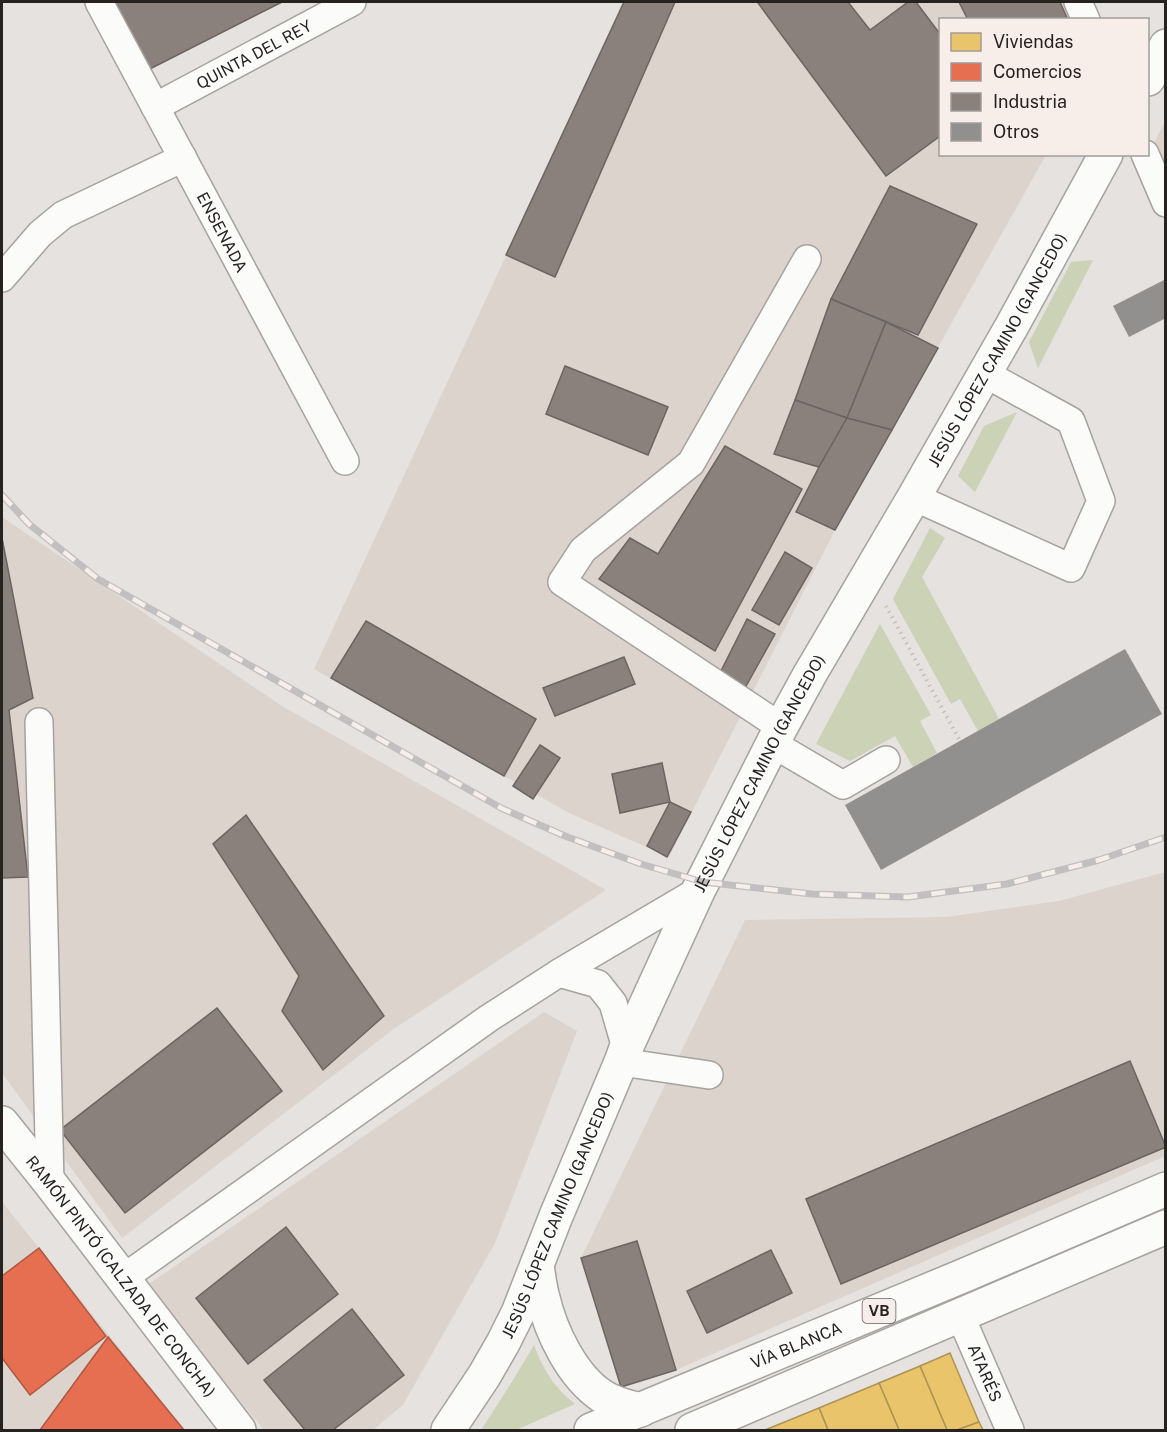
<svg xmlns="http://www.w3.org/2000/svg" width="1167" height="1432" viewBox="0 0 1167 1432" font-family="'Public Sans',sans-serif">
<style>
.built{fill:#dcd3cc}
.green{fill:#cbd2b6}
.homes{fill:#e9c46a;stroke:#ae9354;stroke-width:1.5}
.shops{fill:#e76f51;stroke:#ad5842;stroke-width:1.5}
.industry{fill:#8a817c;stroke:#6c6460;stroke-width:1.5}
.building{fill:#92908e}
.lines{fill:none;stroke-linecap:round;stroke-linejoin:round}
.minor-casing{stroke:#a5a29f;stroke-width:30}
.major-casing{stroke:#a5a29f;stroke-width:36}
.path{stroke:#c2c1bf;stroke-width:4;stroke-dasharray:1.5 4.5;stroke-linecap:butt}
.minor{stroke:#fbfbfa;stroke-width:27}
.major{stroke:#fbfbfa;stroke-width:33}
.rail-casing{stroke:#c1bfbf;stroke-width:7}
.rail{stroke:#f7eee9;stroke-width:4.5;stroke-dasharray:14;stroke-linecap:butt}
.labels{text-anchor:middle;stroke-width:6;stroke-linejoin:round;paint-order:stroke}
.shield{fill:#f7eee9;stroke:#645f5c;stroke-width:1.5}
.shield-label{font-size:15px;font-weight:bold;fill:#252220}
.street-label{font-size:16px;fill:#252220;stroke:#f7eee9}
</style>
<rect width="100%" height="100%" fill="#e6e2df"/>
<g class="built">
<polygon points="624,2 1062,2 1071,19 940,20 940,154 1046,155 835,530 669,857 569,813 314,669"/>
<polygon points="1165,122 1165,190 1148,154"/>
<polygon points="2,517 282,706 606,890 395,1028 122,1238 2,1073"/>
<polygon points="1165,872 1165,1156 676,1370 621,1387 581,1258 745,920 946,917 1059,901"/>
<polygon points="544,1012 577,1031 495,1243 403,1405 373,1430 264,1430 146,1286"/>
<polygon points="2,1202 185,1430 2,1430"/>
</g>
<g class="green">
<polygon points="1093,260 1038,368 1029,342 1071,262"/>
<polygon points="1017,412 975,492 958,476 984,426"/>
<polygon points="930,528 945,538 922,577 999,719 978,731 960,699 951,704 893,599"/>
<polygon points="880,624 931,715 920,721 937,753 913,767 895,736 850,761 816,744"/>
<path d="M534 1345C542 1368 555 1389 575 1404L516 1430H481L510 1385Z"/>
</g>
<g class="homes">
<polygon points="950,1353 979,1422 957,1430 947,1430 920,1366"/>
<polygon points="920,1366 947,1430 899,1430 879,1383"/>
<polygon points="879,1383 899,1430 828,1430 819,1408"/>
<polygon points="819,1408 828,1430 765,1430"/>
<polygon points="979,1422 983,1430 957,1430"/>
</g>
<g class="shops">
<polygon points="39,1248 106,1336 30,1395 2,1358 2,1276"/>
<polygon points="108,1337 184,1430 40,1430"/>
</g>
<g class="industry">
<polygon points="110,2 282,2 146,71"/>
<polygon points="624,2 675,2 555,277 506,255"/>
<polygon points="761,2 848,2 870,30 908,2 916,2 940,34 940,136 886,176 758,3"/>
<polygon points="959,2 1060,2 1068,20 968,20"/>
<polygon points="890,186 977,224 918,335 831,299"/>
<polygon points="831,299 886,322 847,418 795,400"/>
<polygon points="886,322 938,348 892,430 847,418"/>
<polygon points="565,366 668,407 648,455 546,414"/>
<polygon points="795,400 847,418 819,467 774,454"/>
<polygon points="847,418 892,430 835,530 796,512 819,467"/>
<polygon points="725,446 802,489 715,651 599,579 630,538 658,554"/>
<polygon points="2,538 33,698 9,710 28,877 2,878"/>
<polygon points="785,552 812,568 779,625 752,610"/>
<polygon points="747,619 775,634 745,688 720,673"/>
<polygon points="366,621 536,719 504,776 331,678"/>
<polygon points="624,657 635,684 555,716 543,688"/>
<polygon points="540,745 560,758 533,799 513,786"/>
<polygon points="662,763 670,802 620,813 612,774"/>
<polygon points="670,802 691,812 667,857 647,846"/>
<polygon points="246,815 384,1016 323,1070 282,1011 299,976 213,844"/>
<polygon points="217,1008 282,1091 125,1213 60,1130"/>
<polygon points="1130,1061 1166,1147 841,1284 806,1199"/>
<polygon points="286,1227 338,1294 248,1364 196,1298"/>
<polygon points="637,1241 676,1370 621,1387 581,1258"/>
<polygon points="771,1250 792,1293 707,1333 687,1291"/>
<polygon points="352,1309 404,1375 333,1430 305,1430 264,1380"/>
</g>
<g class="building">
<polygon points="1166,279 1166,318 1129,337 1113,306"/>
<polygon points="1125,649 1162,714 881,870 845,805"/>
</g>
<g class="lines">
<g class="minor-casing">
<g id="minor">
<path id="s1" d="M99 2 345 461"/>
<polyline points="1078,2 1086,20"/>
<path id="s2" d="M155 107 352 2"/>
<polyline points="1145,154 1166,203"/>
<polyline points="2,278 40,234 63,215 183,158"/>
<polyline points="914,497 1071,568 1101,501 1071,421 984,373"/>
<polyline points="39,722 50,1183"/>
<polyline points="781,727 562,582 583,550 691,463 807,259"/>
<polyline points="773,744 843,785 886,760"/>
<polyline points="559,973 598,984 613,1003 626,1048"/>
<polyline points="621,1062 709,1075"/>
<polyline points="122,1279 489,1018 559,973 698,891"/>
<path id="s3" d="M960 1315 1010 1430"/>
</g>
</g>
<g class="major-casing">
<g id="major">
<polyline points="1148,79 1166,46"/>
<path id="s4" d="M2 1123 50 1183 239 1430"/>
<path d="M537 1266C539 1277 540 1288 543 1298 551 1332 572 1376 602 1396 614 1404 627 1407 641 1410"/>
<path id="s5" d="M448 1430 484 1376 503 1343 518 1313 556 1216 621 1062 626 1048 698 891 781 727 810 674 914 497 1013 324 1106 154"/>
<path id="s6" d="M591 1430 965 1275 1166 1189"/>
<polyline points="692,1430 1166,1227"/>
</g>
</g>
<polyline class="path" points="886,606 960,741"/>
<use href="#minor" class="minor"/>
<use href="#major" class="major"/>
<g class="rail-casing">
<polyline id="rail" points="2,495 29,524 98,579 501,808 565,836 608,852 641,864 703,882 812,894 908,897 1007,884 1099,860 1166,837"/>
</g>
<use href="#rail" class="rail"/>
</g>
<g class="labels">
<rect class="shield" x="862.5" y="1299" width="33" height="24" rx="4.5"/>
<g class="shield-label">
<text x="879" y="1316">VB</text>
</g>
<g class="street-label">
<text dy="6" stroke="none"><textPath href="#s2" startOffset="112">QUINTA DEL REY</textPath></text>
<text dy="6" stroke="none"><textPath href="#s1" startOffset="261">ENSENADA</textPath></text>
<text dy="6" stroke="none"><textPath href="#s5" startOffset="1214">JESÚS LÓPEZ CAMINO (GANCEDO)</textPath></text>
<text dy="6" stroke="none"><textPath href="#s5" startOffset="728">JESÚS LÓPEZ CAMINO (GANCEDO)</textPath></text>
<text dy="6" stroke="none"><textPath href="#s5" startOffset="242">JESÚS LÓPEZ CAMINO (GANCEDO)</textPath></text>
<text dy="6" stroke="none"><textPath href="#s4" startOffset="194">RAMÓN PINTÓ (CALZADA DE CONCHA)</textPath></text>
<text dy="6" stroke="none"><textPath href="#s6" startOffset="222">VÍA BLANCA</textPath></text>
<text dy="6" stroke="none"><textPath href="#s3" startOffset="63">ATARÉS</textPath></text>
</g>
</g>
<rect width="1167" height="1432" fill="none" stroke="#252220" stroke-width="6"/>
<rect x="939" y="18" width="210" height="138" fill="#f7eee9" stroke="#a39c99" stroke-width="1.5"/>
<rect x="951" y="33" width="30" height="18" fill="#e9c46a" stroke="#a39c99" stroke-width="1.5"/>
<text x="993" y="48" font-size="18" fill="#252220">Viviendas</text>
<rect x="951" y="63" width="30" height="18" fill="#e76f51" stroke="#a39c99" stroke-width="1.5"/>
<text x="993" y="78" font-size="18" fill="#252220">Comercios</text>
<rect x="951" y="93" width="30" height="18" fill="#8a817c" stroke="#a39c99" stroke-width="1.5"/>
<text x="993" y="108" font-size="18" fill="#252220">Industria</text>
<rect x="951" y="123" width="30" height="18" fill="#92908e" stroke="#a39c99" stroke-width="1.5"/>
<text x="993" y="138" font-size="18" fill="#252220">Otros</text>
</svg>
